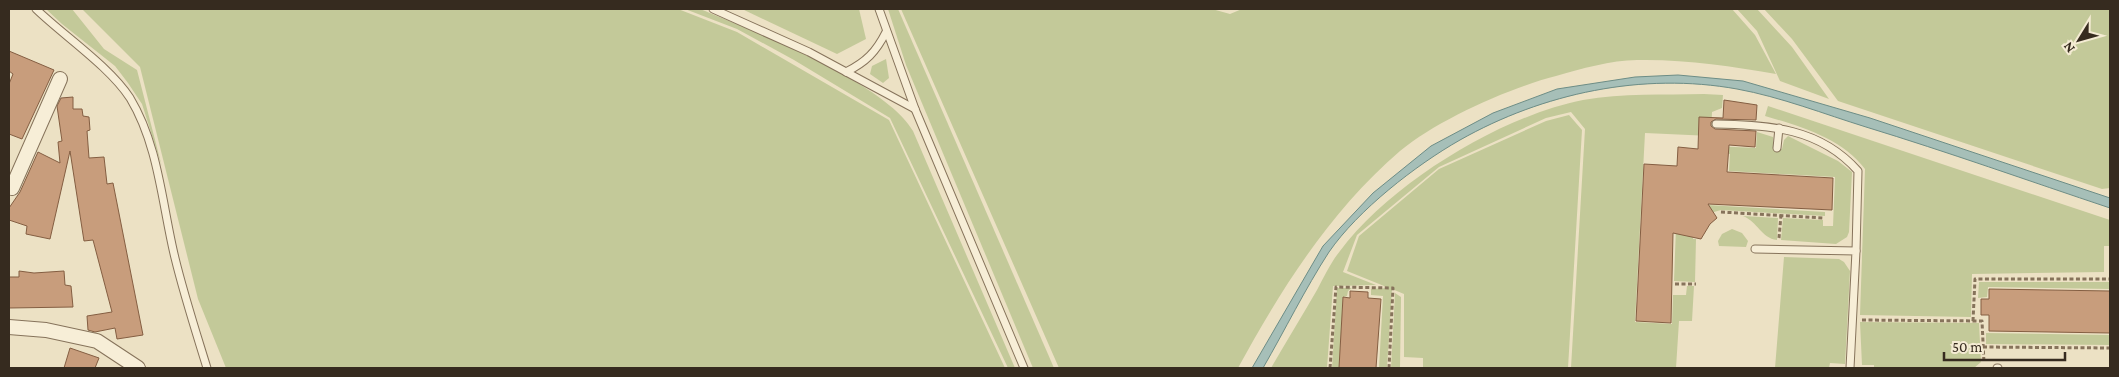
<svg xmlns="http://www.w3.org/2000/svg" width="2119" height="377" viewBox="0 0 2119 377" font-family="'Crimson Pro',serif">
<style>
.green{fill:#c3c999}
.water{fill:#a6bfb8;stroke:#6d8d86}
.building{fill:#c89d7c;stroke:#845e42}
.lines{fill:none;stroke-linecap:round;stroke-linejoin:round}
.lane-casing{stroke:#86735b;stroke-width:9}
.street-casing{stroke:#86735b;stroke-width:16}
.path{stroke:#86735b;stroke-width:3;stroke-dasharray:4 2.5;stroke-linecap:butt}
.lane{stroke:#f7eed7;stroke-width:7}
.street{stroke:#f7eed7;stroke-width:14}
</style>
<rect width="100%" height="100%" fill="#ece1c4"/>
<g class="green">
<polygon points="46,9 72,9 104,49 137,70 162,167 142,104 128,83 115,66 62,24"/>
<polygon points="82,9 678,9 737,32 889,120 1005,368 226,368 198,299 140,67"/>
<path d="M685 9H700C754 31 885 83 913 131L1015 368H1008L890 118 794 60 737 29Z"/>
<polygon points="742,9 859,9 866,39 837,54"/>
<polygon points="888,9 898,9 1054,368 1033,368 906,65"/>
<path d="M901 9H1212L1230 14 1242 9H1732L1755 35 1776 74C1730 66 1684 59 1637 60 1611 60 1581 69 1556 76 1509 88 1437 120 1400 151 1331 210 1281 289 1238 368H1059Z"/>
<polygon points="1737,9 1757,9 1792,47 1829,99 1780,81 1757,31"/>
<polygon points="1764,9 2110,9 2110,188 2102,189 1838,101 1792,39"/>
<polygon points="886,59 889,78 883,83 870,74 872,66"/>
<path d="M1704 94 1723 95 1722 108 1712 112 1711 136 1645 133 1635 322 1672 324 1673 295H1686L1687 286H1694L1692 321H1679L1676 368H1571L1585 129 1571 112 1546 118 1439 167 1357 235 1343 272 1376 285 1333 286 1327 368H1271C1286 342 1302 316 1317 290 1324 277 1331 262 1340 251 1391 183 1501 116 1583 100 1623 93 1664 95 1704 94Z"/>
<path d="M1768 106 2110 220V246H2104V272L1972 274 1971 317 1860 315 1865 169C1843 139 1800 126 1765 116Z"/>
<polygon points="1569,115 1582,130 1568,368 1423,368 1423,358 1404,357 1404,294 1392,289 1387,368 1379,368 1383,296 1371,295 1371,289 1389,288 1347,271 1359,236 1439,169 1546,121"/>
<polygon points="1757,132 1773,137 1773,149 1782,149 1784,140 1788,136 1838,161 1852,172 1849,232 1847,237 1836,244 1781,240 1783,218 1823,220 1823,226 1833,226 1835,177 1729,171 1730,154 1713,153 1713,146 1756,148"/>
<polygon points="1677,200 1693,234 1693,239 1696,239 1695,282 1674,281"/>
<polygon points="1707,205 1825,212 1825,216 1721,210 1707,214"/>
<path d="M1743 216 1778 218 1777 240C1761 238 1758 222 1743 216Z"/>
<polygon points="1732,229 1742,233 1748,241 1746,247 1719,246 1718,241 1722,234"/>
<polygon points="1784,257 1839,259 1844,262 1850,271 1845,364 1830,363 1829,368 1775,368"/>
<polygon points="1979,282 2110,282 2110,289 1988,287 1987,297 1978,298"/>
<polygon points="1337,288 1352,288 1348,291 1347,296 1343,297 1339,368 1332,368"/>
<polygon points="1395,293 1401,297 1400,368 1391,368"/>
<polygon points="1860,322 1979,323 1981,362 1974,368 1874,368 1874,365 1862,365"/>
<polygon points="1986,333 2110,335 2110,345 1986,344"/>
</g>
<path class="water" d="M1678 75 1743 81 1870 118 2110 198V208C2029 181 1948 152 1866 127 1824 114 1781 97 1737 89 1643 72 1543 93 1460 140 1416 165 1358 210 1329 252 1305 289 1285 330 1263 368H1252L1323 246 1373 193 1431 146 1493 113 1557 89 1635 77Z"/>
<g class="building">
<polygon points="9,51 54,70 22,139 9,134 9,84 13,74 9,71"/>
<polygon points="73,97 73,109 82,109 83,116 89,117 90,130 87,131 89,158 104,157 107,184 113,183 143,335 117,339 115,328 95,332 88,330 87,316 112,312 93,240 84,241 70,151 50,239 26,234 27,226 9,220 9,208 20,192 38,152 60,163 58,142 62,141 57,106 61,98"/>
<polygon points="1724,100 1757,105 1756,120 1716,119 1711,122 1711,126 1715,129 1756,131 1755,147 1729,145 1727,172 1833,178 1832,210 1708,204 1717,218 1710,224 1701,239 1673,233 1671,323 1636,321 1644,164 1677,166 1678,147 1698,149 1699,117 1723,118"/>
<polygon points="19,271 34,273 64,271 65,285 71,286 73,307 9,308 9,277 19,277"/>
<polygon points="1989,289 2110,291 2110,333 1989,331 1989,315 1981,315 1981,299 1989,299"/>
<polygon points="1350,291 1368,292 1368,298 1381,299 1376,368 1339,368 1343,297 1350,298"/>
<polygon points="70,348 99,358 95,368 64,368"/>
</g>
<g class="lines">
<g class="lane-casing">
<g id="lane">
<path d="M36 9C64 36 109 66 130 98 159 146 162 205 175 258 184 295 196 332 207 368"/>
<polyline points="713,9 809,52 915,109"/>
<polyline points="879,9 915,109 1024,368"/>
<path d="M846 72C866 62 876 52 886 32"/>
<path d="M1716 124C1770 125 1820 128 1858 171L1856 251"/>
<polyline points="1777,148 1779,128"/>
<polyline points="1755,249 1856,251 1850,368"/>
<polyline points="1997,368 1998,368"/>
</g>
</g>
<g class="street-casing">
<g id="street">
<polyline points="9,187 12,188 60,79"/>
<polyline points="9,327 46,330 97,341 138,368"/>
</g>
</g>
<g class="path">
<polyline points="1721,212 1823,218"/>
<polyline points="1779,238 1781,215"/>
<polyline points="1675,284 1696,284"/>
<polyline points="1862,320 1982,321 1984,363"/>
<polyline points="1973,321 1975,279 2110,279"/>
<polyline points="1983,347 2110,348"/>
<polyline points="1330,368 1336,287 1393,288 1389,368"/>
</g>
<use href="#lane" class="lane"/>
<use href="#street" class="street"/>
</g>
<rect width="2119" height="377" fill="none" stroke="#362b1f" stroke-width="20"/>
<g transform="translate(2079 40) rotate(233)" stroke="#f4ebd3" stroke-width="4" paint-order="stroke">
<path d="M0-4L9 19L0 12L-9 19Z" fill="#362b1f"/>
<text y="-8" font-size="14" font-weight="bold" text-anchor="middle" fill="#362b1f">N</text>
</g>
<path d="M1944 352v8h121v-8" fill="none" stroke="#362b1f" stroke-width="2.5"/>
<text x="1952" y="352" font-size="15" fill="#362b1f" stroke="#f4ebd3" stroke-width="4" paint-order="stroke">50 m</text>
</svg>
